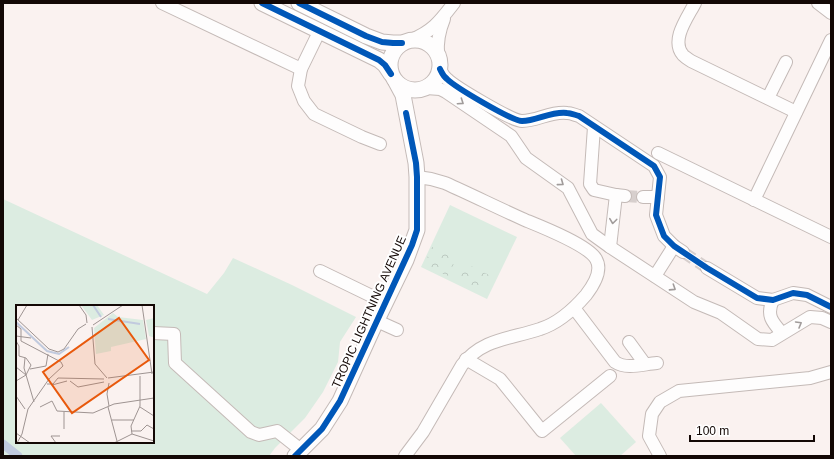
<svg xmlns="http://www.w3.org/2000/svg" width="834" height="459" viewBox="0 0 834 459" font-family="Arial,sans-serif">
<style>
.grass{fill:#dcece1;fill-rule:evenodd}
.park{fill:url(#park-crowns)}
.lines{fill:none;stroke-linecap:round;stroke-linejoin:round}
.canal{stroke:#c1cade;stroke-width:9}
.minor-tunnel{stroke:#d7cfcd;stroke-width:12;stroke-dasharray:12 6;stroke-linecap:butt}
.minor-casing{stroke:#c4bab7;stroke-width:14}
.major-casing{stroke:#c4bab7;stroke-width:17}
.minor{stroke:#fefdfd;stroke-width:12}
.major{stroke:#fefdfd;stroke-width:15}
.cycleway-casing{stroke:#fff;stroke-width:8}
.cycleway{stroke:#0057b8;stroke-width:6}
.oneway{stroke:#a09b9a}
.labels{text-anchor:middle;stroke-width:4;stroke-linejoin:round;paint-order:stroke}
.street-label{font-size:12px;fill:#130805;stroke:#fff}
.inset-river{fill:none;stroke:#c1cade;stroke-width:2}
.inset-road{fill:none;stroke:#9e9492;stroke-width:1}
.view{fill:#e8590c;fill-opacity:0.15;stroke:#e8590c;stroke-width:2}
.inset-edge{fill:none;stroke:#130805;stroke-width:2}
</style>
<defs>
<pattern id="park-crowns" width="20" height="18" patternUnits="userSpaceOnUse"><rect width="20" height="18" fill="#dcece1"/><path d="M2 6a3 3 0 1 1 6 0M12 15a3 3 0 1 1 6 0" fill="none" stroke="#bcc9c0"/></pattern>
</defs>
<rect width="100%" height="100%" fill="#faf2f0"/>
<g class="grass">
<path d="M3 199 207 294 224 273 233 258 292 285 356 317 340 342 338 362 323 392 305 418 275 448 269 456H3ZM17 306H153V442H17Z"/>
<polygon points="450,205 517,237 487,299 421,267"/>
<polygon points="601,403 636,442 620,456 576,456 560,438"/>
</g>
<g class="park">
<polygon points="432,247 456,259 448,276 424,265"/>
<polygon points="465,263 489,275 481,292 456,281"/>
</g>
<g class="lines">
<polyline class="canal" points="3,444 18,456"/>
<g class="minor-tunnel">
<polyline points="625,196 643,197"/>
<polyline points="683,252 707,268"/>
</g>
<g class="minor-casing">
<g id="minor">
<polyline points="162,3 301,69"/>
<path d="M695 3C688 17 670 40 683 55 685 57 688 59 691 61L796 112"/>
<polyline points="818,3 831,13"/>
<polyline points="320,30 301,69 298,86 304,101 314,114 362,137 380,144"/>
<path d="M411 40C433 31 440 21 454 3"/>
<path d="M438 55C437 42 439 31 444 19"/>
<path d="M440 69C442 73 443 76 447 79 455 87 512 121 522 121 537 121 551 111 567 113 571 113 575 115 579 116L654 166 660 177 656 215 664 236 674 246 683 252"/>
<polyline points="426,88 440,89 446,92 511,136 526,158 568,188 592,234 610,247 694,302 721,313 758,339 772,340 810,317 822,318 831,322"/>
<polyline points="768,98 786,62"/>
<polyline points="594,127 590,184 594,190 616,195 625,196"/>
<polyline points="658,153 831,237"/>
<polyline points="643,197 658,197"/>
<polyline points="754,200 831,40"/>
<polyline points="610,247 616,195"/>
<polyline points="707,268 757,298 773,300 793,293 807,295 831,307"/>
<polyline points="320,271 386,303"/>
<polyline points="655,276 674,246"/>
<path d="M773 300C766 315 772 322 782 333"/>
<path d="M574 308 615 362C627 370 643 364 657 363"/>
<polyline points="377,321 397,330"/>
<polyline points="153,333 174,334 175,363 251,432 259,435 277,431 301,450"/>
<polyline points="629,342 645,364"/>
<polyline points="466,359 500,379 542,431 610,376"/>
<path d="M405 456 423 432 462 365C483 338 511 339 540 329 559 323 573 310 586 295 593 286 603 271 596 259 588 245 542 227 525 220 498 208 472 195 445 183L431 179 417 177"/>
<polyline points="660,456 649,436 652,414 660,402 679,391 810,378 831,372"/>
</g>
</g>
<g class="major-casing">
<g id="major">
<polyline points="262,3 379,60 385,65 391,74"/>
<polyline points="299,3 366,36 382,42 393,43 402,43"/>
<circle cx="415" cy="65" r="25"/>
<polyline points="295,456 322,429 340,401 374,326 406,260 417,230 417,177 416,163 403,95 396,82"/>
</g>
</g>
<use href="#minor" class="minor"/>
<use href="#major" class="major"/>
<g class="cycleway-casing">
<g id="cycleway">
<polyline points="262,3 379,60 385,65 391,74"/>
<polyline points="299,3 366,36 382,42 393,43 402,43"/>
<path d="M440 69C442 73 443 76 447 79 455 87 512 121 522 121 537 121 551 111 567 113 571 113 575 115 579 116L654 166 660 177 656 215 664 236 674 246 707 268 757 298 773 300 793 293 807 295 831 307"/>
<polyline points="295,456 322,429 340,401 412,245 417,230 417,177 416,163 406,113"/>
</g>
</g>
<use href="#cycleway" class="cycleway"/>
</g>
<defs><path id="oneway-chevron" d="M-2-3.5L2.5 0L-2 3.5" fill="none" stroke-width="1.6" stroke-linecap="round" stroke-linejoin="round"/></defs>
<g class="oneway">
<use href="#oneway-chevron" transform="translate(461 102) rotate(34)"/>
<use href="#oneway-chevron" transform="translate(561 183) rotate(36)"/>
<use href="#oneway-chevron" transform="translate(613 221) rotate(97)"/>
<use href="#oneway-chevron" transform="translate(673 288) rotate(33)"/>
<use href="#oneway-chevron" transform="translate(799 324) rotate(-30)"/>
</g>
<g class="labels">
<g class="street-label">
<text transform="translate(369 312) rotate(-66)" y="4">TROPIC LIGHTNING AVENUE</text>
</g>
</g>
<g transform="translate(16 305)">
<rect width="138" height="138" fill="#faf2f0"/>
<path d="M97 8 102 12 127 15 130 34 95 42V46L80 49 78 23ZM138 13V32H136L133 31 130 15Z" fill="#dcece1"/>
<path d="M65 0H81L88 10 76 15Z" fill="#dcece1"/>
<path class="inset-river" d="M77 0 85 12M92 14 124 19M0 17 31 46 43 49 53 42"/>
<path class="inset-road" d="M63 0 70 10 71 18M126 0 136 69M0 13 33 44 42 47 48 44 62 24 70 19M2 15 11 0M0 20 5 24V36L45 57 47 61 33 74 12 104 6 129 1 138M77 20 107 0M76 22 79 59 91 73M0 31 15 33M0 36 3 41V51L10 53 15 60 10 70 0 76M9 53 8 63 18 97M0 62 10 70M14 64 30 61 32 49M92 73 138 67M54 76 62 82 88 77M93 78 91 89 93 101M31 79H37L42 73 88 74M36 80 51 76M0 91 9 104M24 102 36 96 41 106 77 108 98 99 138 93M92 102 101 136M124 102 138 111M96 115H118M48 124V107M115 126H125L131 120 138 124M0 128 14 138M116 129 115 121 124 101V71M116 129 138 136M40 138 35 131H44M98 138 116 129"/>
<path class="view" d="M103 13 133 55 56 108 27 67Z"/>
<rect width="138" height="138" class="inset-edge"/>
</g>
<rect width="834" height="459" fill="none" stroke="#130805" stroke-width="8"/>
<path d="M690 435v6h124v-6" fill="none" stroke="#130805" stroke-width="2"/>
<text x="696" y="435" font-size="12" fill="#130805" stroke="#ffffff" stroke-width="3" paint-order="stroke">100 m</text>
</svg>
